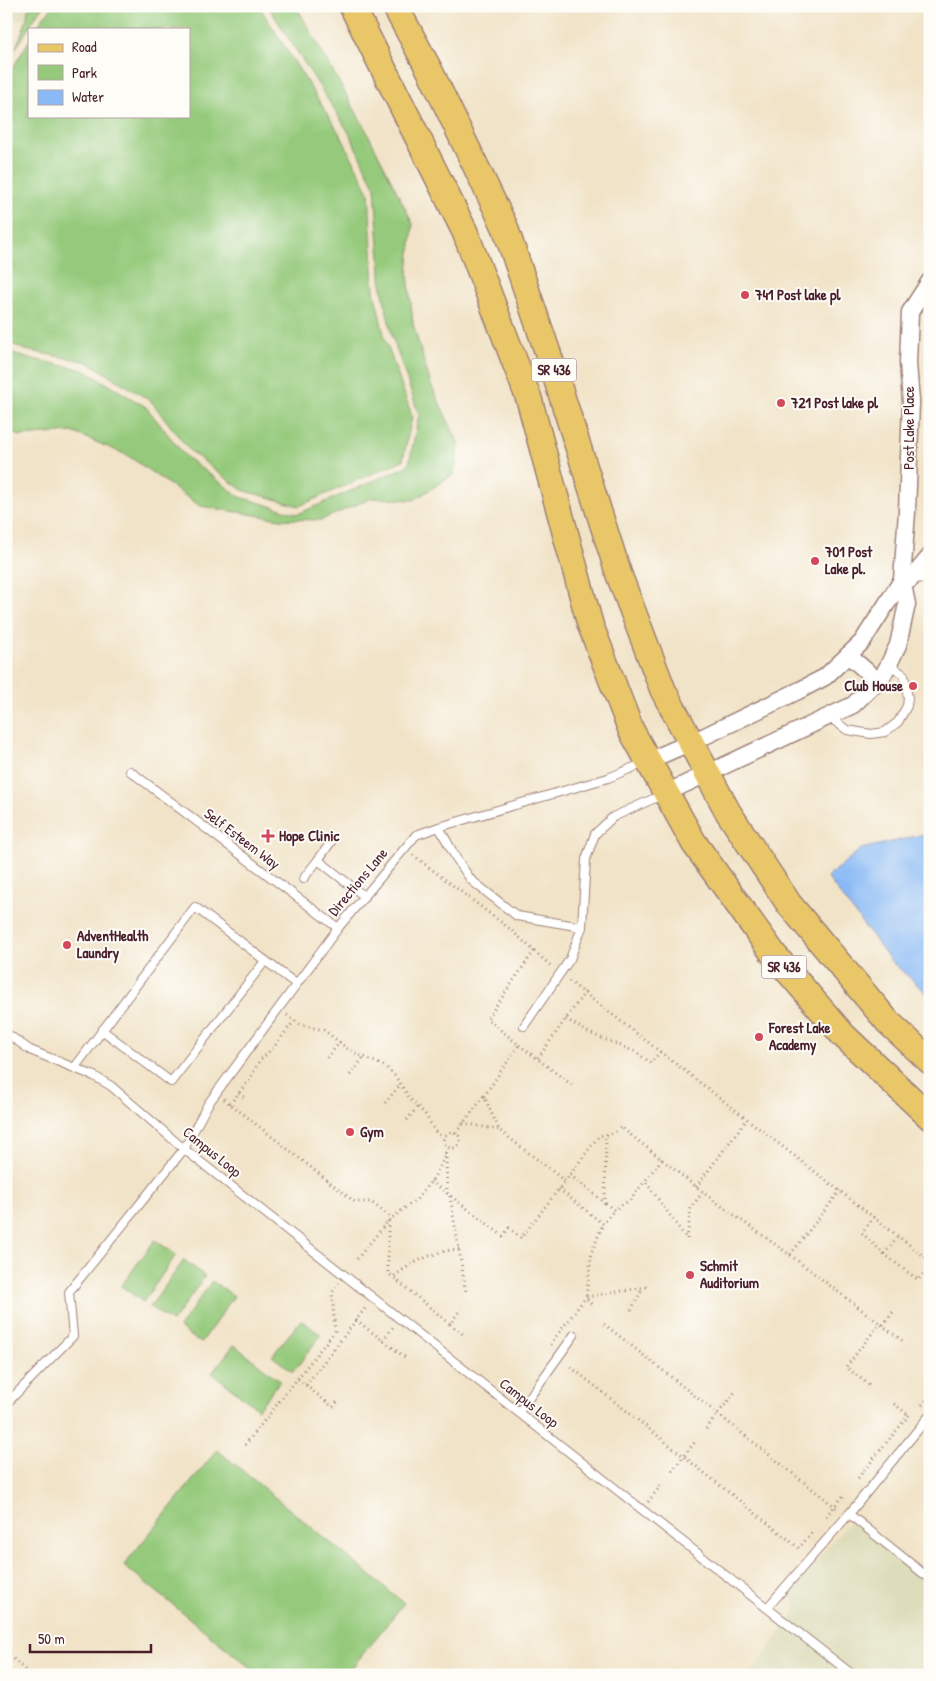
<svg xmlns="http://www.w3.org/2000/svg" width="936" height="1681" viewBox="0 0 936 1681" font-family="'Patrick Hand',sans-serif">
<style>
.built{fill:#deddbb}
.green{fill:#95ca7b;stroke:#707453}
.water{fill:#89baf6;stroke:#6a6c90}
.lines{fill:none;stroke-linecap:round;stroke-linejoin:round}
.lane-casing{stroke:#9e8179;stroke-width:10}
.street-casing{stroke:#9e8179;stroke-width:19}
.primary-casing{stroke:#9e8179;stroke-width:28}
.path{stroke:#9e8179;stroke-width:3;stroke-dasharray:1 4;stroke-linecap:butt}
.lane{stroke:#fff;stroke-width:8}
.street{stroke:#fff;stroke-width:16}
.primary{stroke:#e9c769;stroke-width:25}
.poi-dot{fill:#d1495b;stroke:#fdfcf7;stroke-width:2}
.labels{text-anchor:middle;stroke-width:4;stroke-linejoin:round;paint-order:stroke}
.shield{fill:#fdfcf7;stroke:#806168;stroke-width:1}
.shield-label{font-size:14px;font-weight:bold;fill:#4a1f2b}
.poi-label{font-size:15px;font-weight:bold;fill:#4a1f2b;stroke:#fdfcf7;text-anchor:start}
.street-label{font-size:15px;fill:#4a1f2b;stroke:#fdfcf7}
</style>
<rect width="100%" height="100%" fill="#fdfcf7"/>
<filter id="ink" filterUnits="userSpaceOnUse"><feTurbulence type="fractalNoise" baseFrequency=".02" numOctaves="2"/><feDisplacementMap in="SourceGraphic" scale="10" xChannelSelector="R" yChannelSelector="G"/><feConvolveMatrix kernelMatrix="1 2 1 2 8 2 1 2 1" color-interpolation-filters="sRGB"/></filter>
<filter id="wash" filterUnits="userSpaceOnUse"><feTurbulence type="fractalNoise" baseFrequency=".0096" numOctaves="4" result="noise"/><feDisplacementMap in="SourceGraphic" scale="20" xChannelSelector="R" yChannelSelector="G"/><feGaussianBlur stdDeviation="1.12" result="paint"/><feColorMatrix in="noise" values="0 0 0 0 0 0 0 0 0 0 0 0 0 0 0 0 0 1.4 0 .05"/><feComposite in="paint" operator="in"/></filter>
<g filter="url(#wash)">
<rect width="100%" height="100%" fill="#f1e3c7"/>
<g class="built">
<polygon points="6,6 35,6 28,9 27,19 9,21 6,20"/>
<polygon points="851,1520 930,1584 930,1675 750,1675 797,1609 789,1593"/>
</g>
<g class="green">
<polygon points="35,6 44,6 39,11 16,48 27,19 28,9"/>
<polygon points="54,6 259,6 341,136 369,192 374,291 385,339 412,416 403,460 299,506 242,490 190,451 151,401 88,362 25,350 6,341 6,79 29,41 29,116 189,116 189,29 36,29 44,16"/>
<polygon points="268,6 296,6 366,130 413,224 408,273 413,324 431,385 459,444 454,474 414,500 372,498 321,520 280,519 200,506 127,455 72,432 21,436 6,430 6,350 23,357 84,370 146,407 186,457 240,497 298,514 405,467 409,464 419,415 392,336 382,289 375,188 348,131"/>
<polygon points="155,1240 176,1255 143,1302 121,1286"/>
<polygon points="184,1260 205,1276 172,1322 150,1307"/>
<polygon points="212,1281 234,1296 201,1343 179,1328"/>
<polygon points="301,1320 321,1335 293,1372 272,1356"/>
<polygon points="234,1345 280,1381 258,1409 212,1373"/>
<polygon points="217,1450 404,1603 346,1675 259,1675 124,1565"/>
</g>
<polygon class="water" points="930,833 930,996 891,961 827,877 861,849"/>
</g>
<g filter="url(#ink)">
<g class="lines">
<g class="lane-casing">
<g id="lane">
<polyline points="912,579 930,578"/>
<polyline points="829,717 847,730 871,734 885,732 898,722 907,706 908,698 904,675 889,664"/>
<polyline points="130,771 338,928"/>
<polyline points="439,827 456,858 471,880 517,916 582,927"/>
<polyline points="318,860 331,842"/>
<polyline points="303,879 318,860 364,896"/>
<polyline points="524,1026 570,959 582,927 586,859 595,834 613,817 664,794"/>
<polyline points="102,1030 171,1082 265,961"/>
<polyline points="6,1033 30,1050 94,1076 111,1086 184,1149 767,1608 849,1514 930,1415"/>
<polyline points="75,1067 195,907 296,984"/>
<polyline points="6,1404 73,1336 69,1292 184,1149 208,1104 338,928 416,835 439,827 608,778 644,763"/>
<polyline points="519,1412 574,1335"/>
<polyline points="849,1514 930,1579"/>
<polyline points="767,1608 853,1675"/>
</g>
</g>
<g class="street-casing">
<g id="street">
<polyline points="910,580 930,556"/>
<polyline points="848,655 878,681"/>
<polyline points="648,761 705,736 800,690 825,677 862,642 902,580"/>
<polyline points="666,793 853,705 882,677 889,664 898,645 907,604 902,580 907,512 911,402 908,363 910,312 930,281"/>
</g>
</g>
<g class="primary-casing">
<g id="primary">
<polyline points="352,6 465,232 529,399 590,624 631,730 694,843 775,956 843,1035 930,1117"/>
<polyline points="395,6 430,71 505,227 552,365 619,575 663,690 728,812 789,904 888,1022 930,1061"/>
</g>
</g>
<g class="path">
<polyline points="413,855 510,929 552,967"/>
<polyline points="534,951 487,1019 519,1045 484,1096 499,1130 565,1181 599,1136 614,1133 621,1127 709,1197 790,1255 840,1191"/>
<polyline points="569,981 930,1261"/>
<polyline points="287,1015 301,1025 324,1030 349,1050 386,1067 396,1077 410,1099 425,1114 435,1131 443,1138"/>
<polyline points="566,1019 589,1033 636,1052 651,1063 660,1052"/>
<polyline points="519,1045 572,1085"/>
<polyline points="327,1058 340,1042"/>
<polyline points="538,1058 585,992"/>
<polyline points="350,1075 364,1057"/>
<polyline points="239,1093 246,1099"/>
<polyline points="224,1099 355,1202 371,1202 392,1218"/>
<polyline points="385,1103 400,1085"/>
<polyline points="230,1104 249,1080 260,1060 274,1047 294,1021"/>
<polyline points="407,1120 418,1106"/>
<polyline points="463,1123 499,1130"/>
<circle cx="452" cy="1140" r="8"/>
<polyline points="456,1133 484,1096"/>
<polyline points="446,1153 447,1193 503,1236 509,1228 521,1238 565,1181"/>
<polyline points="662,1159 645,1181 687,1239"/>
<polyline points="570,1175 614,1210 630,1200 645,1181"/>
<polyline points="431,1181 447,1193"/>
<polyline points="696,1187 747,1119"/>
<polyline points="559,1189 603,1224 614,1210"/>
<polyline points="450,1196 466,1292"/>
<polyline points="605,1204 606,1136"/>
<polyline points="874,1217 862,1233 884,1254 918,1280 930,1266"/>
<polyline points="388,1221 388,1273 393,1277"/>
<polyline points="687,1239 691,1207 703,1192"/>
<path d="M459 1249C435 1251 412 1262 393 1277L450 1324 461 1309"/>
<polyline points="884,1254 898,1237"/>
<polyline points="790,1255 904,1342"/>
<polyline points="357,1259 388,1221 416,1200 433,1179 443,1161 447,1148"/>
<polyline points="591,1304 586,1297 592,1251 603,1224"/>
<polyline points="631,1310 643,1288"/>
<polyline points="356,1320 406,1358"/>
<polyline points="450,1324 464,1335"/>
<polyline points="604,1324 839,1510"/>
<polyline points="883,1325 895,1309"/>
<polyline points="383,1340 393,1327"/>
<polyline points="551,1345 554,1339 586,1297 647,1287"/>
<polyline points="334,1349 367,1306"/>
<polyline points="929,1361 930,1362"/>
<polyline points="571,1367 799,1548 812,1532"/>
<polyline points="298,1379 333,1407 339,1400"/>
<polyline points="306,1385 334,1349"/>
<polyline points="869,1385 846,1367 880,1323"/>
<polyline points="894,1404 910,1416"/>
<polyline points="922,1405 930,1396"/>
<polyline points="6,1423 10,1415"/>
<polyline points="706,1429 735,1392"/>
<polyline points="245,1445 335,1331 332,1293 339,1283"/>
<polyline points="672,1471 695,1442"/>
<polyline points="858,1478 909,1415"/>
<polyline points="648,1502 661,1485"/>
<polyline points="826,1516 843,1496"/>
<polyline points="6,1652 30,1675"/>
</g>
<use href="#lane" class="lane"/>
<use href="#street" class="street"/>
<use href="#primary" class="primary"/>
</g>
</g>
<g class="poi-dot">
<circle cx="745" cy="295" r="5"/>
<circle cx="781" cy="403" r="5"/>
<circle cx="815" cy="561" r="5"/>
<circle cx="913" cy="686" r="5"/>
<path d="M265.5 828.5h5v5h5v5h-5v5h-5v-5h-5v-5h5z"/>
<circle cx="67" cy="945" r="5"/>
<circle cx="759" cy="1037" r="5"/>
<circle cx="350" cy="1132" r="5"/>
<circle cx="690" cy="1275" r="5"/>
</g>
<g class="labels">
<g class="shield">
<rect x="531.5" y="358.5" width="45" height="23" rx="4"/>
<rect x="761.5" y="955.5" width="45" height="23" rx="4"/>
</g>
<g class="shield-label">
<text x="554" y="375">SR 436</text>
<text x="784" y="972">SR 436</text>
</g>
<g class="poi-label">
<text x="755" y="300">741 Post lake pl</text>
<text x="791" y="408">721 Post lake pl</text>
<text x="825" y="557">701 Post<tspan x="825" dy="17">Lake pl.</tspan></text>
<text x="903" y="691" text-anchor="end">Club House</text>
<text x="279" y="841">Hope Clinic</text>
<text x="77" y="941">AdventHealth<tspan x="77" dy="17">Laundry</tspan></text>
<text x="769" y="1033">Forest Lake<tspan x="769" dy="17">Academy</tspan></text>
<text x="360" y="1137">Gym</text>
<text x="700" y="1271">Schmit<tspan x="700" dy="17">Auditorium</tspan></text>
</g>
<g class="street-label">
<text transform="translate(909 428) rotate(-90)" y="5">Post Lake Place</text>
<text transform="translate(242 839) rotate(37)" y="5">Self Esteem Way</text>
<text transform="translate(358 882) rotate(-50)" y="5">Directions Lane</text>
<text transform="translate(212 1152) rotate(39)" y="5">Campus Loop</text>
<text transform="translate(529 1403) rotate(38)" y="5">Campus Loop</text>
</g>
</g>
<rect width="936" height="1681" fill="none" stroke="#fdfcf7" stroke-width="25"/>
<rect x="28" y="28" width="162" height="90" fill="#fdfcf7" stroke="#b5a4a5"/>
<rect x="38" y="44" width="25" height="8" fill="#e9c769" stroke="#b5a4a5"/>
<text x="72" y="52" font-size="15" fill="#4a1f2b">Road</text>
<rect x="38" y="65" width="25" height="15" fill="#95ca7b" stroke="#b5a4a5"/>
<text x="72" y="78" font-size="15" fill="#4a1f2b">Park</text>
<rect x="38" y="90" width="25" height="15" fill="#89baf6" stroke="#b5a4a5"/>
<text x="72" y="102" font-size="15" fill="#4a1f2b">Water</text>
<path d="M30 1644v8h121v-8" fill="none" stroke="#4a1f2b" stroke-width="2.5"/>
<text x="38" y="1644" font-size="15" fill="#4a1f2b" stroke="#fdfcf7" stroke-width="4" paint-order="stroke">50 m</text>
</svg>
